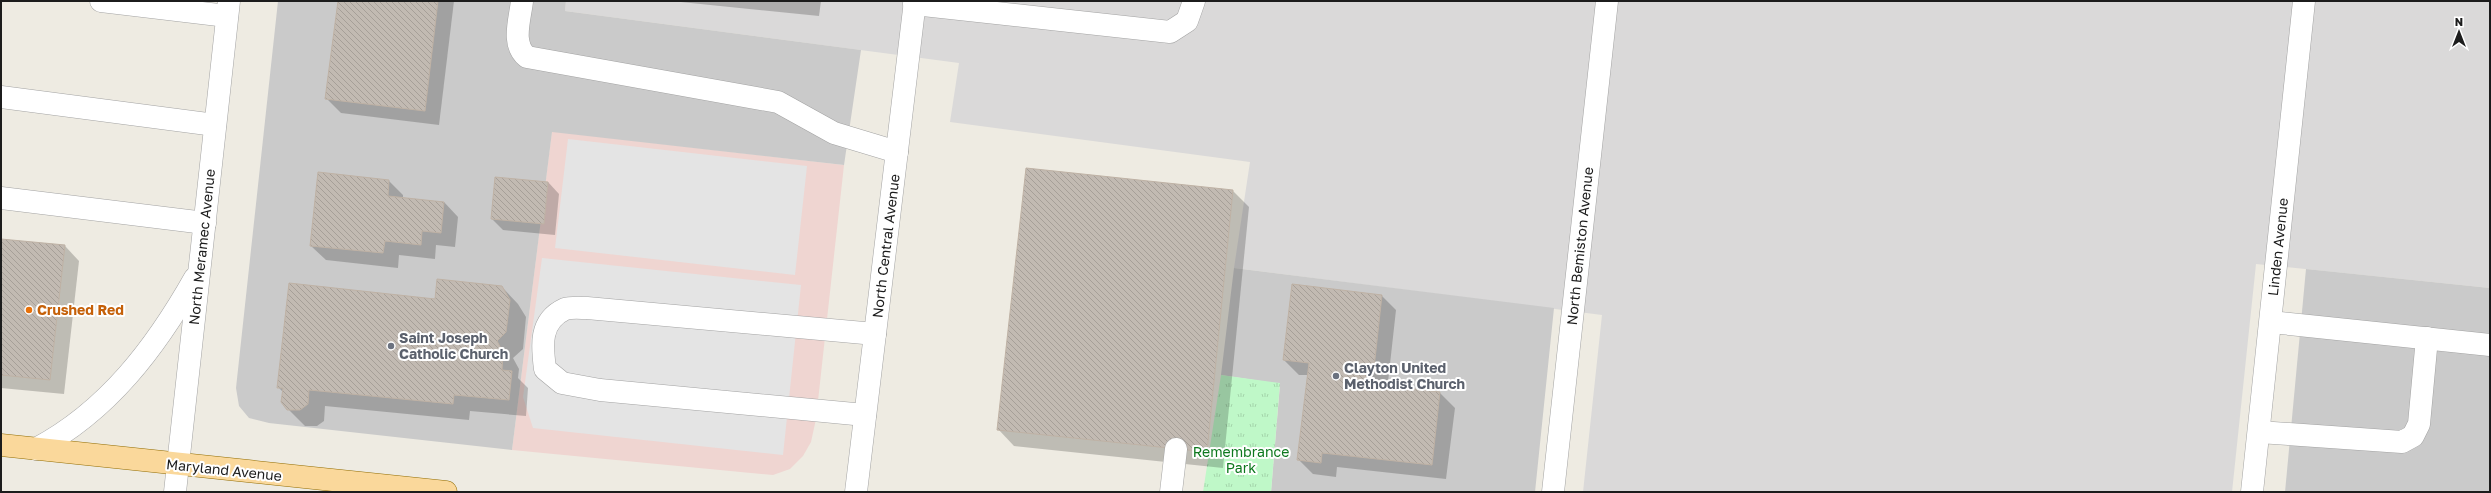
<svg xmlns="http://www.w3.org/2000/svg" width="2491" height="493" viewBox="0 0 2491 493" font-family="'Golos Text',sans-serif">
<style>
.residential{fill:#dad9d9}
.commercial{fill:#efd5d1}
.religious{fill:#cacaca}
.park{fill:url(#park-tufts)}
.parking{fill:#e4e4e4}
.shadow{fill:#0003}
.building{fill:url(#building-back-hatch);stroke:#bfb2a5}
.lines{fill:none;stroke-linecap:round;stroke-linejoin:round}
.minor-casing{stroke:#a3a3a3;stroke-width:23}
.major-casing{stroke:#926d03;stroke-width:23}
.minor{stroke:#fff;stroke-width:22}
.major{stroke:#fad89b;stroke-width:22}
.food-dot{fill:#e8710a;stroke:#fff;stroke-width:1.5}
.worship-dot{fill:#6b7280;stroke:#fff;stroke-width:1.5}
.labels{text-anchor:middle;stroke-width:4;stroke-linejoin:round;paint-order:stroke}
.street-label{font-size:14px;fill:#1c1c1c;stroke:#fff}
.food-label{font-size:14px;font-weight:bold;fill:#c56008;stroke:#fff;text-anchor:start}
.worship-label{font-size:14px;font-weight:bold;fill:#5b616d;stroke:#fff;text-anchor:start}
.park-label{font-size:14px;fill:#0d781e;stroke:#fff}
</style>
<defs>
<pattern id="park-tufts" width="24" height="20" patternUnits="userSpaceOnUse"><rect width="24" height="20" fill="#bff8c8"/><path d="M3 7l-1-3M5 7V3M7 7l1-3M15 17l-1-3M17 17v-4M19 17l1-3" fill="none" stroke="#a4d4ab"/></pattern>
<pattern id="building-back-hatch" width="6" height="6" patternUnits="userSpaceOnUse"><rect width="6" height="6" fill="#c2bab2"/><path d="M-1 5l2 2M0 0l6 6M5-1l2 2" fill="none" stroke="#a69f98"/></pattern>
</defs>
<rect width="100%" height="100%" fill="#eeebe2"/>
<polygon class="residential" points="566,1 2490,1 2490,288 2256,264 2232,492 1583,492 1602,315 1234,268 1250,162 950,122 959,63 565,11"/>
<polygon class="commercial" points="552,131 844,165 816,419 811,442 803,456 790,469 773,475 512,450"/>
<g class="religious">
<polygon points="278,1 566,1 565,11 861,50 844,165 552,132 512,450 269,423 249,418 239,406 236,388"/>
<polygon points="1234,268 1554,308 1535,492 1271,492 1280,384 1221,375"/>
<polygon points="2306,269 2490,288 2490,492 2285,492"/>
</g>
<polygon class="park" points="1221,375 1280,383 1271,492 1203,492"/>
<g class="parking">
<polygon points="568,139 807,166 795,275 555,248"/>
<polygon points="542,258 801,285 783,455 533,428 523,397"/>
</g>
<g class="shadow">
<polygon points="339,1 454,1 439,125 341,113 327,99"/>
<polygon points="671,1 821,1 819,16"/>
<polygon points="389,181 403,195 403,198 444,202 458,217 455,247 436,245 435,259 399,255 398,268 326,260 311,246"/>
<polygon points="548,182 559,194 555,235 503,230 492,219"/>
<polygon points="1233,191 1249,207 1223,468 1014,446 998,429"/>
<polygon points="1,240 65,246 79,261 64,394 1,388"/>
<polygon points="502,287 518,304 526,317 523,349 513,358 519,369 518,378 528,388 526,416 470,411 469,420 325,406 324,421 317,426 305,426 288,409 283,392 278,387 436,300"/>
<polygon points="1382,296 1396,310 1388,382 1381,381 1381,386 1440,393 1455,408 1446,479 1337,467 1336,477 1313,474 1298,459 1308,375 1299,375 1284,360"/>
</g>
<g class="building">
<polygon points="338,1 438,1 425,111 325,99"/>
<polygon points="1026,168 1233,190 1207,452 997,430"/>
<polygon points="318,172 389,180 388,196 444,202 441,233 422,231 421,245 385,241 383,253 310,246"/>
<polygon points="495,177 548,182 544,224 491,219"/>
<polygon points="1,239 65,245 50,380 1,375"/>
<polygon points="437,279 502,286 510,300 506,332 497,341 503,352 502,370 512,371 509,400 454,395 453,404 309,390 308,404 300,410 287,410 281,402 283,388 277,388 289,283 435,299"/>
<polygon points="1292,284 1382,295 1374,368 1367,367 1365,383 1440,392 1432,465 1322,453 1321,463 1297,460 1309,363 1283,360"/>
</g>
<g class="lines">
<g class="minor-casing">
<g id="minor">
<polyline points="101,1 227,16"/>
<path d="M522 1C520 20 511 44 527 57L778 102 834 133 897 152"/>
<polyline points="914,4 1170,32 1187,21 1194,1"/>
<polyline points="1,97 215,125"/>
<polyline points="1,198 205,223"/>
<polyline points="2271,322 2490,345"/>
<path d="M865 415 600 390 562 383 545 369C542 346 539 321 565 309 571 307 581 308 587 308L875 334"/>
<polyline points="2259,432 2402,442 2413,436 2419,424 2427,338"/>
<path d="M36 449C108 411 156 347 195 278"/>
<polyline points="175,492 229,1"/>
<polyline points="856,492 915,1"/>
<polyline points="1171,492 1176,449"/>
<polyline points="1553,492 1607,1"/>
<polyline points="2252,492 2304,1"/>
</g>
</g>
<g class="major-casing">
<polyline id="major" points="1,445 446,492"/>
</g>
<use href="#minor" class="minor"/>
<use href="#major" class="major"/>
</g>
<circle class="food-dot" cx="29" cy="310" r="4"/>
<g class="worship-dot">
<circle cx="391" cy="346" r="4"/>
<circle cx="1336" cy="376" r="4"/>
</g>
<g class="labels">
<g class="street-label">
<text transform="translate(886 246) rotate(-83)" y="5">North Central Avenue</text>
<text transform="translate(1580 246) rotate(-84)" y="5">North Bemiston Avenue</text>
<text transform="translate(202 247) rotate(-84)" y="5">North Meramec Avenue</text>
<text transform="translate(2278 247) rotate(-84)" y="5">Linden Avenue</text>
<text transform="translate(224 470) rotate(6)" y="5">Maryland Avenue</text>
</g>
<g class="food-label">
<text x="37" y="315">Crushed Red</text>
</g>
<g class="worship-label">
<text x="399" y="343">Saint Joseph<tspan x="399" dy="16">Catholic Church</tspan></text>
<text x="1344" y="373">Clayton United<tspan x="1344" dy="16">Methodist Church</tspan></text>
</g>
<g class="park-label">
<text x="1241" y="457">Remembrance<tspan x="1241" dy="16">Park</tspan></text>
</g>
</g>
<rect width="2491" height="493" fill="none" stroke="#1c1c1c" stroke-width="4"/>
<g transform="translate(2459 32)" stroke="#ffffff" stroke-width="3" paint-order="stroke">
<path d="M0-3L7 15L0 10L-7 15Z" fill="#1c1c1c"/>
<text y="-6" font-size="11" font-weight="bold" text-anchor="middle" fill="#1c1c1c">N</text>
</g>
</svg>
